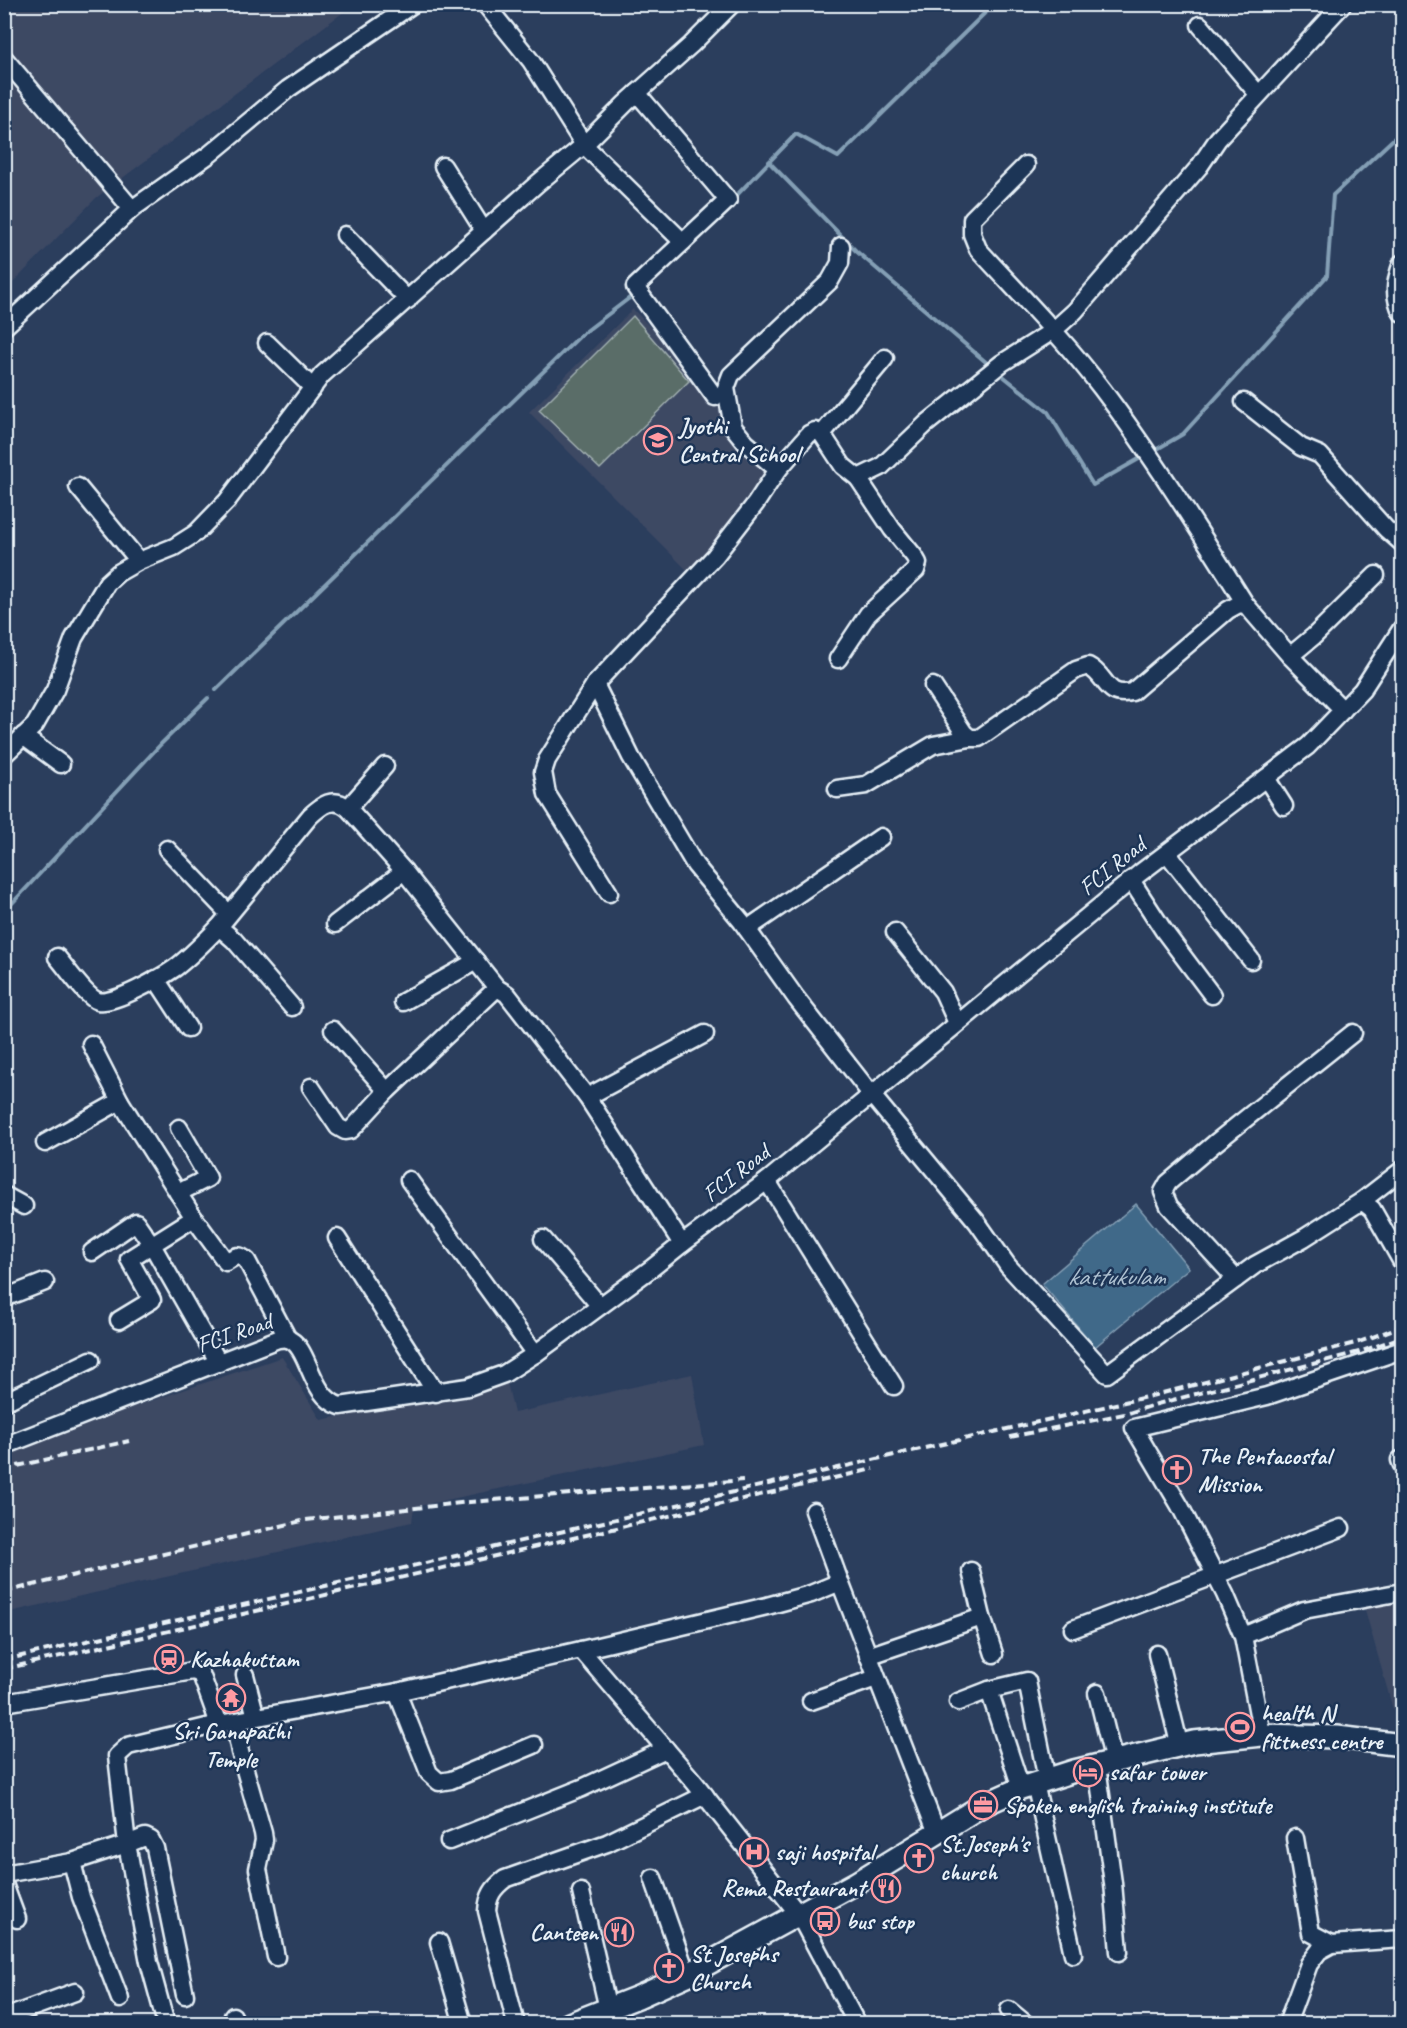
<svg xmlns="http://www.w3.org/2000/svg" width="1407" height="2028" viewBox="0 0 1407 2028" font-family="Caveat,sans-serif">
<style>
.built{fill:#3c4864}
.green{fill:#5a6d68;stroke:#a1afb0;stroke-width:1.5}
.water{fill:#416989;stroke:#849fb5;stroke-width:1.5}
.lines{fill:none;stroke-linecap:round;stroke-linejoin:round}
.stream{stroke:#849fb5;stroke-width:4}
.minor-casing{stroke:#e8f1f8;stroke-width:21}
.major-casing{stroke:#e8f1f8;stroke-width:26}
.minor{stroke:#1d3557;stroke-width:16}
.major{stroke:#1d3557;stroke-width:21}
.rail{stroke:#e8f1f8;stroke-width:4;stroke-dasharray:9 4.5;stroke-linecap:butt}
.labels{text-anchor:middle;stroke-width:5;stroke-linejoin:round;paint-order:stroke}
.poi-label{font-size:24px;font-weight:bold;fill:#e8f1f8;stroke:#1d3557;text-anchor:start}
.street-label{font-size:24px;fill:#e8f1f8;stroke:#1d3557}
.water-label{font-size:26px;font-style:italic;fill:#aec1d1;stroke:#1d3557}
</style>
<rect width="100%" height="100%" fill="#2b3e5d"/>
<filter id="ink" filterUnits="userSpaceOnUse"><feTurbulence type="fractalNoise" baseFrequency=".0167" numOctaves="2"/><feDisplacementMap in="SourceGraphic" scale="12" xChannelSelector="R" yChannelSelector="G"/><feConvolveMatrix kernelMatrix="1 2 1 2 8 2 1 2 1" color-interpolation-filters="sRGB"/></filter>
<g filter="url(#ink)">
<g class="built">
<polygon points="5,5 353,5 96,198 5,291"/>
<polygon points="633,309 785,469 692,575 529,412"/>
<polygon points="282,1357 321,1420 507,1382 514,1413 692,1374 704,1445 414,1507 412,1522 5,1613 4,1450"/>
<polygon points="1402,1600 1402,1738 1401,1738 1365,1610"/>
</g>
<polygon class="green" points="633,316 689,381 600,469 539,410"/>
<polygon class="water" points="1136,1204 1189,1268 1095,1347 1042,1284"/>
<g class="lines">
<g class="stream">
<polyline points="769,162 856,251 987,363"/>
<polyline points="733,199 796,134 838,157 994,4"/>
<polyline points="1003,376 1048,412 1093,485 1146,455"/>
<polyline points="1152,452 1183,434 1327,276 1333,195 1402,131"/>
<polyline points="216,690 581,335 632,296"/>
<polyline points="4,912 161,744 208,698"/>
</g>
<g class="minor-casing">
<g id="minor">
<polyline points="485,4 531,61 584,145 683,242"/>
<polyline points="1200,25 1258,94"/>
<polyline points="4,58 132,209"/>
<polyline points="637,93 728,200 635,287 715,397"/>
<path d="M1026 165 972 219V234L978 249C1020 295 1064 339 1102 389 1154 458 1200 532 1246 605"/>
<polyline points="443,166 484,231"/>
<polyline points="345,235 408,300"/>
<path d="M1402 263C1395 282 1393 295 1402 313"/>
<polyline points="4,327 132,209 210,154 288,89 413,4"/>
<polyline points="267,343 313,388"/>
<polyline points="1244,402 1301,447 1320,455 1386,529 1402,543"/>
<polyline points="822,434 885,358"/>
<polyline points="778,470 746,443 733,427 726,388 731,375 830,281 840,263 841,246"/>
<polyline points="78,487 139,561"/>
<polyline points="1290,656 1314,636 1376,575"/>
<polyline points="838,659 868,614 916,570 918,563 914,556 892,529 858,478"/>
<polyline points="595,684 631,757 695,865 742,922 796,998 871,1094 977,1222 1008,1266 1107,1374 1255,1265 1304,1238 1362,1201 1372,1209 1402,1262"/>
<path d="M933 686 964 733 970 738H979L1076 670 1088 666C1108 676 1104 698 1132 692L1228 610 1239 604 1246 605 1290 656 1343 710"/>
<polyline points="23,736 61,764"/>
<polyline points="4,755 35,725 55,690 74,638 107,583 118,573 139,561 174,547 196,533 227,501 322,375 538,183 584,145 626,103 691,45 732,4"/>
<polyline points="1266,778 1284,806"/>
<polyline points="837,789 866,785 933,745 970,738"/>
<polyline points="348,808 385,766"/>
<polyline points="167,849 229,914"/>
<polyline points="1167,853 1251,960"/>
<polyline points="1131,880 1164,931 1212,995"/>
<polyline points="609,893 547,794 543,772 547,760 595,684 715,556 756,503 777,471 809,434 815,431 822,434 843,466 858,478 881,467 926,424 1002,363 1054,330 1075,311 1199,167 1218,139 1343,4"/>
<polyline points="335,924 404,871"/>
<polyline points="747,929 881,837"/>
<polyline points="895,932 943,992 957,1023"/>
<path d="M57 957C66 967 86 997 98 1001 113 1005 162 977 175 968 191 956 205 941 219 927"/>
<polyline points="156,979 188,1028"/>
<polyline points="403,1002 476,961"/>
<path d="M292 1007 234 940 219 927 310 816C322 805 333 796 348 808L404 871 497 988 507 994 587 1097 682 1244"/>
<polyline points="333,1030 387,1091"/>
<polyline points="91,1044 120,1101 194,1218 129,1259 152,1300 119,1320"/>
<polyline points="311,1087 338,1127 345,1131 351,1130 387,1091 497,988"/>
<polyline points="587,1097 705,1034"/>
<polyline points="45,1143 120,1101"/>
<polyline points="409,1180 535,1354"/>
<polyline points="767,1181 894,1386"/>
<polyline points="178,1193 208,1178 179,1128"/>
<polyline points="4,1195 24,1206"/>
<polyline points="1362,1201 1402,1170"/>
<path d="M194 1218 226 1262C235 1256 239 1253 247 1261L288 1339"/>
<polyline points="337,1238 436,1393"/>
<polyline points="543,1239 600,1306"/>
<polyline points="92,1252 136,1222 152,1245 219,1363"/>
<polyline points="1236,1279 1169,1206 1163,1192 1168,1183 1214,1144 1353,1033"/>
<polyline points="4,1298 45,1282"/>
<polyline points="4,1402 91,1360"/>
<path d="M4 1446 278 1339C281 1339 285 1338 288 1339 310 1346 309 1396 340 1406L468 1387 504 1374 535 1354 652 1268 682 1244 767 1181 1140 873 1308 746 1362 690 1402 628"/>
<polyline points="1400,1460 1402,1465"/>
<polyline points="814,1511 840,1582"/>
<polyline points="982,1617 994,1654"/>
<polyline points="1073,1629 1341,1528"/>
<polyline points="1243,1636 1304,1610 1402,1592"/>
<polyline points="581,1650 767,1606 811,1594 840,1582 937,1833"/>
<polyline points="1157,1654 1180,1747"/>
<polyline points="868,1656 982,1617 971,1571"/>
<polyline points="245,1675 256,1717"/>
<polyline points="989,1690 1021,1788"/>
<polyline points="397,1692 429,1773 439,1782 451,1780 534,1745"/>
<polyline points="1097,1693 1114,1762"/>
<polyline points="811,1701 876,1678"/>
<polyline points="958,1702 989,1690 1027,1681 1047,1780"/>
<polyline points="4,1703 193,1671 201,1674 219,1724"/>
<polyline points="234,1722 240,1752 263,1833 264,1840 258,1869 276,1957"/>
<polyline points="1262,1735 1243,1636 1225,1594 1180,1506 1134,1428 1267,1396 1402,1350"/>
<polyline points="1097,1766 1113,1883 1119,1952"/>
<polyline points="1035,1783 1073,1954"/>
<polyline points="1295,1838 1311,1933 1332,1944"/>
<polyline points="449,1841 582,1788 666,1749"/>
<polyline points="72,1862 81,1897 120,1999"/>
<polyline points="4,1874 72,1862 127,1844 117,1756 128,1746 219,1724 397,1692 581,1650 695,1783 799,1915 857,2024"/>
<polyline points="653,1878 687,1975"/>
<polyline points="4,1884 17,1919"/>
<polyline points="581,1892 608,2009"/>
<polyline points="439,1942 463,2024"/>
<polyline points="1009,2010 1026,2024"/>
<polyline points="233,2016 236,2024"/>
<polyline points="4,2018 75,1992"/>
<polyline points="166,2024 149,1962 127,1844 145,1837 151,1840 155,1848 185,1995"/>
<path d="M516 2024 487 1911C488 1896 493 1888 505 1879L607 1843 705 1795"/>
<polyline points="1287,2024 1309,1964 1319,1951 1332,1944 1402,1939"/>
</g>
</g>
<g class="major-casing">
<polyline id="major" points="569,2024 638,1997 687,1975 856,1883 983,1805 1021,1788 1074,1771 1194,1742 1262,1735 1337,1737 1402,1745"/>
</g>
<use href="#minor" class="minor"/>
<use href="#major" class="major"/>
<g class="rail">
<polyline points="1010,1437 1129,1413 1157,1404 1359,1352 1402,1337"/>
<polyline points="4,1469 129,1441"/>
<polyline points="4,1592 306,1520 470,1502 743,1480"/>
<polyline points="4,1660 1155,1395 1359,1342 1402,1326"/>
<polyline points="4,1669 873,1469"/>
</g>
</g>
</g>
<defs>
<g id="school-ring" transform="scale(1.5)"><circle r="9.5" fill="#1d3557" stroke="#ff9aa2" stroke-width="1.5"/><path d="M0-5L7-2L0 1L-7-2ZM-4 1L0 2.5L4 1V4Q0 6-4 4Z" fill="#ff9aa2"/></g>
<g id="church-ring" transform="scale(1.5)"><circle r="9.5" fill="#1d3557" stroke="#ff9aa2" stroke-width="1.5"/><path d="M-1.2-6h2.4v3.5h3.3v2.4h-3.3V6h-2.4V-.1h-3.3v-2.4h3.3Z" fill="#ff9aa2"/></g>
<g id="station-ring" transform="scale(1.5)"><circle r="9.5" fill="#1d3557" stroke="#ff9aa2" stroke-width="1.5"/><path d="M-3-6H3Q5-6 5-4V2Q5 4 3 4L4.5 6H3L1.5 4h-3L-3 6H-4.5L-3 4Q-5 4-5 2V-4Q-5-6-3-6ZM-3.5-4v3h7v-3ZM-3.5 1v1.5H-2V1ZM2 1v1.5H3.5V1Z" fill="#ff9aa2"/></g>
<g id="temple-ring" transform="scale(1.5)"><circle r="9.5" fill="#1d3557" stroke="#ff9aa2" stroke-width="1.5"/><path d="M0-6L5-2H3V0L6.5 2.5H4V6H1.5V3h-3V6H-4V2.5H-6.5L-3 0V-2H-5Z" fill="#ff9aa2"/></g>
<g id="stadium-ring" transform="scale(1.5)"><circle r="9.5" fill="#1d3557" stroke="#ff9aa2" stroke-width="1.5"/><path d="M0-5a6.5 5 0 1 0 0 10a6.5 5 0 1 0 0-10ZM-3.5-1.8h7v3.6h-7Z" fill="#ff9aa2"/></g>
<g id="hotel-ring" transform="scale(1.5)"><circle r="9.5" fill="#1d3557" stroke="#ff9aa2" stroke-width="1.5"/><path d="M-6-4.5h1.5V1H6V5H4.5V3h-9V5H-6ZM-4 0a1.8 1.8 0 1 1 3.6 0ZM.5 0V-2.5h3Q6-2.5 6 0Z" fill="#ff9aa2"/></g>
<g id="office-ring" transform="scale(1.5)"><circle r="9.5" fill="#1d3557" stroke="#ff9aa2" stroke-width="1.5"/><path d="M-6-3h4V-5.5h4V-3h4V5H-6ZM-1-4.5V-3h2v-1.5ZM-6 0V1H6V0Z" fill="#ff9aa2"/></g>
<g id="hospital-ring" transform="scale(1.5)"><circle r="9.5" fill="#1d3557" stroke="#ff9aa2" stroke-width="1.5"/><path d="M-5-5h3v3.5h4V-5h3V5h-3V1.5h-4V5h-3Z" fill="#ff9aa2"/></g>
<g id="restaurant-ring" transform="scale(1.5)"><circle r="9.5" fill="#1d3557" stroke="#ff9aa2" stroke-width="1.5"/><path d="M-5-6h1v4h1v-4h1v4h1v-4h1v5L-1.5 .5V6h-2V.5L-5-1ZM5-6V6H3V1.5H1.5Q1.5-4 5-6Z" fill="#ff9aa2"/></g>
<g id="bus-ring" transform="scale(1.5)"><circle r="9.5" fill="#1d3557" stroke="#ff9aa2" stroke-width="1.5"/><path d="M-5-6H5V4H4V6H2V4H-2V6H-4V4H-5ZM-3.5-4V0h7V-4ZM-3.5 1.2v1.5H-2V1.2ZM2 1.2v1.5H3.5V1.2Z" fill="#ff9aa2"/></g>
</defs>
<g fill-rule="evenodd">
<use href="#school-ring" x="658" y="440"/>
<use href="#church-ring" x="1177" y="1470"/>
<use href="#station-ring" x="169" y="1659"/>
<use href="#temple-ring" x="231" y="1698"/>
<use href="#stadium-ring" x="1240" y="1727"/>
<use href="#hotel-ring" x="1088" y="1772"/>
<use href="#office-ring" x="983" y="1805"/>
<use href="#hospital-ring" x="754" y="1852"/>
<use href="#church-ring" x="919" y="1858"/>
<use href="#restaurant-ring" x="886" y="1888"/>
<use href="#bus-ring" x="825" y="1921"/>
<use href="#restaurant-ring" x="619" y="1932"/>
<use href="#church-ring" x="669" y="1968"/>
</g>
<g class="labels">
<g class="poi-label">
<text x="679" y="434">Jyothi<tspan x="679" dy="28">Central School</tspan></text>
<text x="1198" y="1464">The Pentacostal<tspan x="1198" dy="28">Mission</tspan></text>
<text x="190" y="1667">Kazhakuttam</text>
<text x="1261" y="1721">health N<tspan x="1261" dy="28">fittness centre</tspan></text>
<text x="231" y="1739" text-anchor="middle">Sri Ganapathi<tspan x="231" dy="28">Temple</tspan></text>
<text x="1109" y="1780">safar tower</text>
<text x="1004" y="1813">Spoken english training institute</text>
<text x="940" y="1852">St.Joseph's<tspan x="940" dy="28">church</tspan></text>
<text x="775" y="1860">saji hospital</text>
<text x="865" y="1896" text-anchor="end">Rema Restaurant</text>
<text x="846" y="1929">bus stop</text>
<text x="598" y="1940" text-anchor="end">Canteen</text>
<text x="690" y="1962">St Josephs<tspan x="690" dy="28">Church</tspan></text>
</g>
<g class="street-label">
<text transform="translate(1112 866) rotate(-39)" y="8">FCI Road</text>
<text transform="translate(736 1173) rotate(-38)" y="8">FCI Road</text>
<text transform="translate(234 1333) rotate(-19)" y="8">FCI Road</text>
</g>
<g class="water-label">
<text x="1116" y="1285">kattukulam</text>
</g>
</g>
<rect width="1407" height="2028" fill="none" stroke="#1d3557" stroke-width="24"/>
<rect x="12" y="12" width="1383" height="2004" fill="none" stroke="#e8f1f8" stroke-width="2" filter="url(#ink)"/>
</svg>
